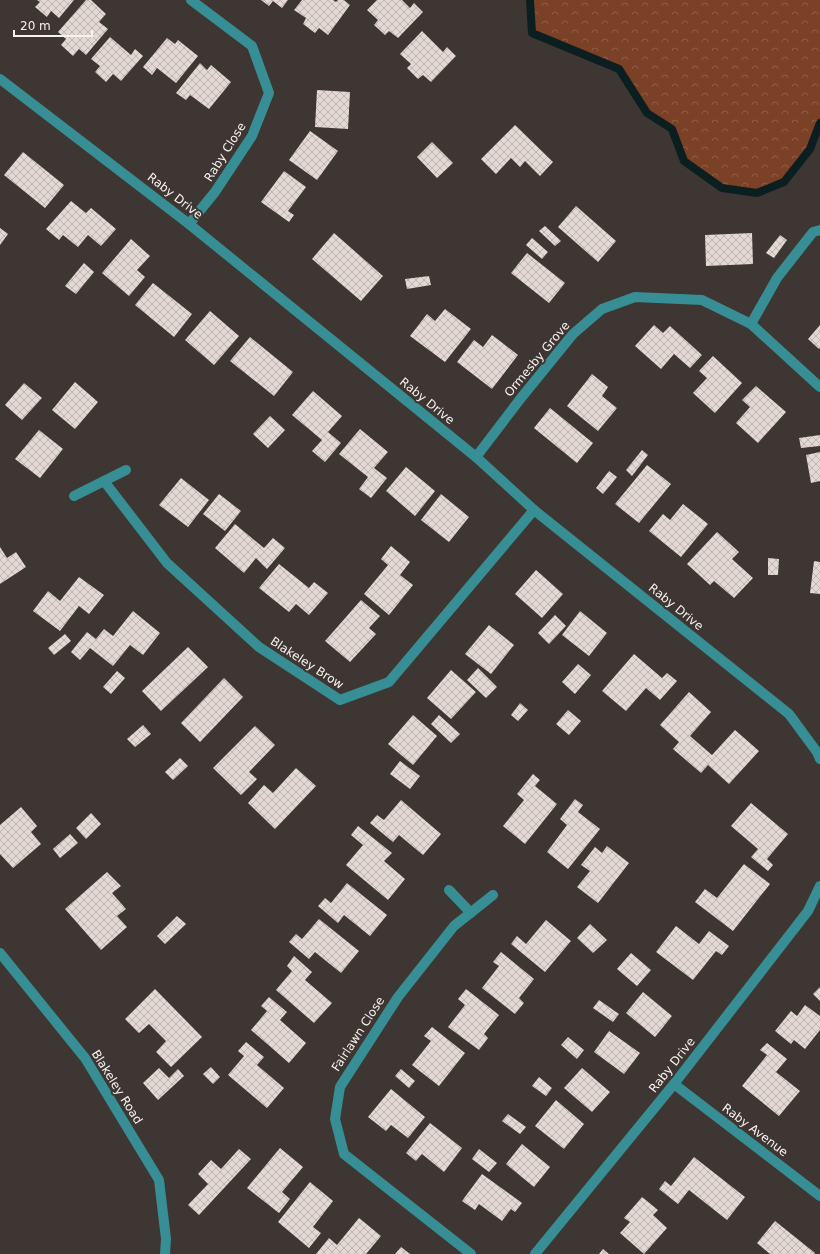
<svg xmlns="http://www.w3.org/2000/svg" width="820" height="1254" viewBox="0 0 820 1254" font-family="'DejaVu Sans',sans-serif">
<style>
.forest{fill:url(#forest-crowns)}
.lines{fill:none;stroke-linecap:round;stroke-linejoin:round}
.stream{stroke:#0c1f20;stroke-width:8}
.building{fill:url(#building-cross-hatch)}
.minor{stroke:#378f95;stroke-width:10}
.labels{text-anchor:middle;stroke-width:4;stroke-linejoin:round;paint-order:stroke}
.street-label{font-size:12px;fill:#f7f1ef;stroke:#3e3632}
</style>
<defs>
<pattern id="forest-crowns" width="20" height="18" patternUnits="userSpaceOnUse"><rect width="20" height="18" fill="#7a4126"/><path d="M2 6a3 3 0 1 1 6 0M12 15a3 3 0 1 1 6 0" fill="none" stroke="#8e5d46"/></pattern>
<pattern id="building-cross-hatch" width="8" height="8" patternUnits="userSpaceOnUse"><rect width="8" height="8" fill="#e3d8d3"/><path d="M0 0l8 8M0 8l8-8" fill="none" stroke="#bdb4b0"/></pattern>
</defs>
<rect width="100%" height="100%" fill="#3e3632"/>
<polygon class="forest" points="530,0 820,0 820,123 810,149 784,182 757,193 722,188 684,161 672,129 647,113 619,69 532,33"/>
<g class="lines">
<polyline class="stream" points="530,0 532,33 619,69 647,113 672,129 684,161 722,188 757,193 784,182 810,149 820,123"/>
</g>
<g class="building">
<polygon points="37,0 74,0 59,18 51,11 47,17 35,7 40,2"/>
<polygon points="86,0 91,0 106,14 99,22 108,29 86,55 79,49 73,56 61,45 66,39 58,32"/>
<polygon points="261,0 288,0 282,8 273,1 269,6"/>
<polygon points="302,0 333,0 336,2 338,0 344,0 350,5 328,35 319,28 315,33 303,24 306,18 294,10"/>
<polygon points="377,0 402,0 410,8 414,3 423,12 398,38 389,31 385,35 374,25 378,20 367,10"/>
<polygon points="422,31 443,52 447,47 456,56 431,82 423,75 418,79 407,68 411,64 400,54"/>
<polygon points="110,37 131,55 135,49 143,56 121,81 113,74 106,82 95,72 100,66 91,59"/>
<polygon points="167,38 175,44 178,40 198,56 176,83 157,68 152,75 143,67"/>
<polygon points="200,63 207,70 211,65 231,82 209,109 190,95 186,100 176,93"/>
<polygon points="317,90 350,92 348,129 315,127"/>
<polygon points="515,125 553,162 540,176 525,161 520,167 511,158 496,174 481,159"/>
<polygon points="310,131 338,151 317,180 289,160"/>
<polygon points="432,142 453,163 437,178 417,157"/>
<polygon points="23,152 64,185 45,208 4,175"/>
<polygon points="284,171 306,187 288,211 294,215 289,222 261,202"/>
<polygon points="71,201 86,213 91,208 116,229 101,246 88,235 78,247 63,235 59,240 46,229"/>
<polygon points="576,206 616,241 598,262 558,227"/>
<polygon points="545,226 561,241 555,246 539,231"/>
<polygon points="0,228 8,234 0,245"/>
<polygon points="334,233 383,276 361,301 312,259"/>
<polygon points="752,233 753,264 706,266 705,235"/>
<polygon points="780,235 787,240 774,258 766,253"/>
<polygon points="532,238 548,252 542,259 526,245"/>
<polygon points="131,239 150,256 137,270 145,277 129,296 102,273"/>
<polygon points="527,253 565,283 549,303 511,273"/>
<polygon points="84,263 94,272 76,294 65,286"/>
<polygon points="429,276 431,285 407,289 405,279"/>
<polygon points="153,283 192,314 174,337 135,305"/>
<polygon points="445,309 471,329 445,362 410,336 427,314 435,321"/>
<polygon points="210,311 239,336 214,365 185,340"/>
<polygon points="654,325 663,333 670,326 702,355 690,368 674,354 661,369 635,346"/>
<polygon points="820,325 820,348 819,349 808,339"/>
<polygon points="492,335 518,355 492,389 457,362 474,340 483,347"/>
<polygon points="250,337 293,372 274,396 230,361"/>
<polygon points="713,356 742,383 715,413 693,393 707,378 699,371"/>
<polygon points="592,374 608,387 602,396 617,408 598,431 567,406"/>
<polygon points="75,382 98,402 75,429 52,410"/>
<polygon points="24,383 42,398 22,420 5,405"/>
<polygon points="756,386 786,412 758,443 736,423 750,407 742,400"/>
<polygon points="313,391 342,416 328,432 341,443 325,462 312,451 322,440 292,415"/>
<polygon points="550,408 593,443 577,463 534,428"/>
<polygon points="270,416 285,430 268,448 253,434"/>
<polygon points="360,429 388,452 374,468 387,478 371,498 359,489 368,477 339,454"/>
<polygon points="39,430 63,449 40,478 15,459"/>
<polygon points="820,435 820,446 801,448 799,438"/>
<polygon points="642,450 648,455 632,476 626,470"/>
<polygon points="820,452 820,481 811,483 806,455"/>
<polygon points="647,465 671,484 639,523 615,504"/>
<polygon points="406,467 435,491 415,516 386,491"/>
<polygon points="609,471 617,477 603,494 596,488"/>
<polygon points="181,478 209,500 188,527 159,505"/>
<polygon points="219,494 241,511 225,531 203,514"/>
<polygon points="441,494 469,517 449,542 421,520"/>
<polygon points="683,504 708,524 681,557 649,531 663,514 670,520"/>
<polygon points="235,524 264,548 273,538 285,548 267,569 256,558 244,573 215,548"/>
<polygon points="717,532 739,552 732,559 753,578 734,598 714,581 710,585 687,564"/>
<polygon points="391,546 410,562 400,575 413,585 389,615 364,594 388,565 381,559"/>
<polygon points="0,547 7,558 16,552 26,567 0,584"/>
<polygon points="768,558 779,559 778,575 768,575"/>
<polygon points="814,561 820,562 820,594 810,593"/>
<polygon points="279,564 309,588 314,582 328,593 309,615 296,604 289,612 259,588"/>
<polygon points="536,570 563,594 542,618 515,594"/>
<polygon points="79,577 104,595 89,614 79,606 60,631 33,611 48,591 60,601"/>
<polygon points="361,600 380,616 369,628 376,634 350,662 325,641"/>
<polygon points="133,611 160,633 143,655 130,645 113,666 90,648 80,660 71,652 87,632 96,639 104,629 113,636"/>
<polygon points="580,611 607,633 589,656 562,635"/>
<polygon points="555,615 566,626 549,644 538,633"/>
<polygon points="489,625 514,645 491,674 465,654"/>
<polygon points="65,634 71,641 54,655 48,648"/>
<polygon points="188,647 208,667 161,711 142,691"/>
<polygon points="634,654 662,678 667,673 677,681 660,700 646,688 626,711 602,691"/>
<polygon points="578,664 591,675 575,694 562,682"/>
<polygon points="478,668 497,687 486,698 467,680"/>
<polygon points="451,670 476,692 451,719 427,698"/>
<polygon points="117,671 125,678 111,694 103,687"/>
<polygon points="224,678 243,697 200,742 181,723"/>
<polygon points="689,692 711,712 690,736 712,755 735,730 759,751 729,784 708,765 701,773 673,749 679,742 660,725"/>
<polygon points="520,703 528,710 518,721 511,715"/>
<polygon points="568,710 581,721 569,735 556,724"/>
<polygon points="413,715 437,736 413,765 388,744"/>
<polygon points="439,715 460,734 451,743 431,724"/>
<polygon points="143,725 151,734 135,747 127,739"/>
<polygon points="255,726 275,745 249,772 257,779 241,795 213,768"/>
<polygon points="180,758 188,766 173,780 165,772"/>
<polygon points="400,761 420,776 410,789 390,774"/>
<polygon points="296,768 316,786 275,829 248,803 264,785 273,793"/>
<polygon points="533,774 540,780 535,786 557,804 525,844 503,826 524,800 517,794"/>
<polygon points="575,799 583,805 578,812 600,829 568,869 547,852 567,825 560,819"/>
<polygon points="401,800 441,834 423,855 399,835 393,842 370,823 377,815 384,820"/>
<polygon points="751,803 788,834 767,859 773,865 768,871 751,857 758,849 731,826"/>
<polygon points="21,807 37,826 31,832 41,844 13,868 0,854 0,825"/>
<polygon points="91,813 101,824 86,839 76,828"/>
<polygon points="358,826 392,853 384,861 405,879 388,900 346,865 363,845 351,835"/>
<polygon points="70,834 78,843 60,858 53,849"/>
<polygon points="607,846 629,863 598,903 577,887 590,871 581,865 595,847 602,853"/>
<polygon points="744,864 770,884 733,931 695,902 705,889 717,898"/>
<polygon points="107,872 121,886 112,893 126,909 117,916 127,927 101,950 65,909"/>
<polygon points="347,883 387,915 370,936 344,915 338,923 318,906 325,898 331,903"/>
<polygon points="177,916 186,924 165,944 157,936"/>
<polygon points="319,919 359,951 341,973 315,952 309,959 289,942 296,934 302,939"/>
<polygon points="546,920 571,941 545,972 511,944 517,936 526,944"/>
<polygon points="590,924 607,940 593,953 577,938"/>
<polygon points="676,926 699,944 709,931 729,946 722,955 716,951 693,980 656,952"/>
<polygon points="501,952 534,979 519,998 524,1003 515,1014 482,988 499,966 493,962"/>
<polygon points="631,953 651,970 637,986 617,969"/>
<polygon points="294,956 312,972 305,980 332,1003 314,1023 276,990 292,971 287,966"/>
<polygon points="820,987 820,1001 813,994"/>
<polygon points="155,989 202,1037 171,1067 156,1052 166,1041 149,1024 139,1033 125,1019"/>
<polygon points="466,989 499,1015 484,1034 488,1038 479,1050 448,1027 465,1005 458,999"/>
<polygon points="643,992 672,1016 655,1037 626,1013"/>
<polygon points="269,997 287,1012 280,1020 306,1043 289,1063 251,1030 267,1011 261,1006"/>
<polygon points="599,1000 619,1014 613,1022 593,1008"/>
<polygon points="805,1005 820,1016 820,1030 805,1049 794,1040 791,1044 775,1031 791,1011 797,1016"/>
<polygon points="432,1027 465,1053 439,1086 412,1065 431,1041 424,1036"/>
<polygon points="609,1031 640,1053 624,1074 594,1052"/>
<polygon points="568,1037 584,1050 577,1059 561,1045"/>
<polygon points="246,1042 264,1057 257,1065 284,1088 267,1108 228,1075 244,1056 238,1051"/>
<polygon points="767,1043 787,1059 776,1072 800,1091 779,1116 742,1086 767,1055 760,1050"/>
<polygon points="211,1067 220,1077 213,1084 203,1074"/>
<polygon points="159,1068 169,1078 178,1069 184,1076 158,1100 143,1083"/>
<polygon points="582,1068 610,1092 592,1112 564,1088"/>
<polygon points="401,1069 415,1081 409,1088 395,1076"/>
<polygon points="539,1077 552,1088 546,1096 532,1086"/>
<polygon points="391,1089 425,1117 408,1138 391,1125 386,1131 368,1117"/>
<polygon points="556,1100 584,1124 564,1149 535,1126"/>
<polygon points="508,1114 526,1127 520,1134 502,1121"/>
<polygon points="430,1123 462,1148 444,1172 422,1154 416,1161 406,1153"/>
<polygon points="522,1144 550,1167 534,1187 506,1164"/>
<polygon points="280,1148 303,1167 282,1192 290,1199 279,1213 247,1188"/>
<polygon points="239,1149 251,1159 199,1215 188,1205 208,1184 198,1174 211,1160 221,1169"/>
<polygon points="479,1149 497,1163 489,1172 472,1159"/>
<polygon points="694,1157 745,1197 727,1220 689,1190 678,1204 659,1189 665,1181 671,1186"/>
<polygon points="482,1174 522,1203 515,1212 511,1209 502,1221 479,1204 475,1210 462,1201"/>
<polygon points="310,1182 333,1201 313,1227 321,1233 309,1248 278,1222"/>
<polygon points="642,1197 658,1210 653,1215 667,1228 644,1254 620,1233 630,1222 624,1218"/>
<polygon points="359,1218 381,1236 366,1254 316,1254 329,1238 337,1245"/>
<polygon points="775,1221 815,1253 814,1254 770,1254 757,1243"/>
<polygon points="401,1247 410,1254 395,1254"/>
<polygon points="603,1249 609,1254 599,1254"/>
</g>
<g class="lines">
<g class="minor">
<polyline points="0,79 189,224 476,457 534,510 789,714 817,752 820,759"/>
<polyline points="189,224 215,192 252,136 269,93 252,46 191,0"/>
<polyline points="751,324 777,278 813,232 820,230"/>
<polyline points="476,457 521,398 573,334 602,309 635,297 702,300 751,324 820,387"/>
<polyline points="104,481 167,563 259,647 340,700 389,682 534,510"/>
<polyline points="74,496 126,470"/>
<polyline points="449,890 471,913"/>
<polyline points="0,953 85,1058 159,1180 166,1239 165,1254"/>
<polyline points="674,1084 820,1196"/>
<polyline points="471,1254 344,1154 335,1119 340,1087 398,997 454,926 493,895"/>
<polyline points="535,1254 674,1084 808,911 820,886"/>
</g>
</g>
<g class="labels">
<g class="street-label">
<text transform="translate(225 152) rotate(-58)" y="4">Raby Close</text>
<text transform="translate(175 196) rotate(38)" y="4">Raby Drive</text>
<text transform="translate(537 359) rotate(-50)" y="4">Ormesby Grove</text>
<text transform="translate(427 401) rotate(39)" y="4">Raby Drive</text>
<text transform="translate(676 607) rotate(39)" y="4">Raby Drive</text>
<text transform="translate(307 663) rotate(33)" y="4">Blakeley Brow</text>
<text transform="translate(358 1034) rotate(-57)" y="4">Fairlawn Close</text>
<text transform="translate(672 1065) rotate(-52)" y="4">Raby Drive</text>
<text transform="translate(117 1087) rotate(58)" y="4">Blakeley Road</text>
<text transform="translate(755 1130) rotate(37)" y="4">Raby Avenue</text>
</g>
</g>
<path d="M14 30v6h78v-6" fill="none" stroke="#f7f1ef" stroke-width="2"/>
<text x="20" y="30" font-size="12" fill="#f7f1ef" stroke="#3e3632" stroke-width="3" paint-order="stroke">20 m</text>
</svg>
